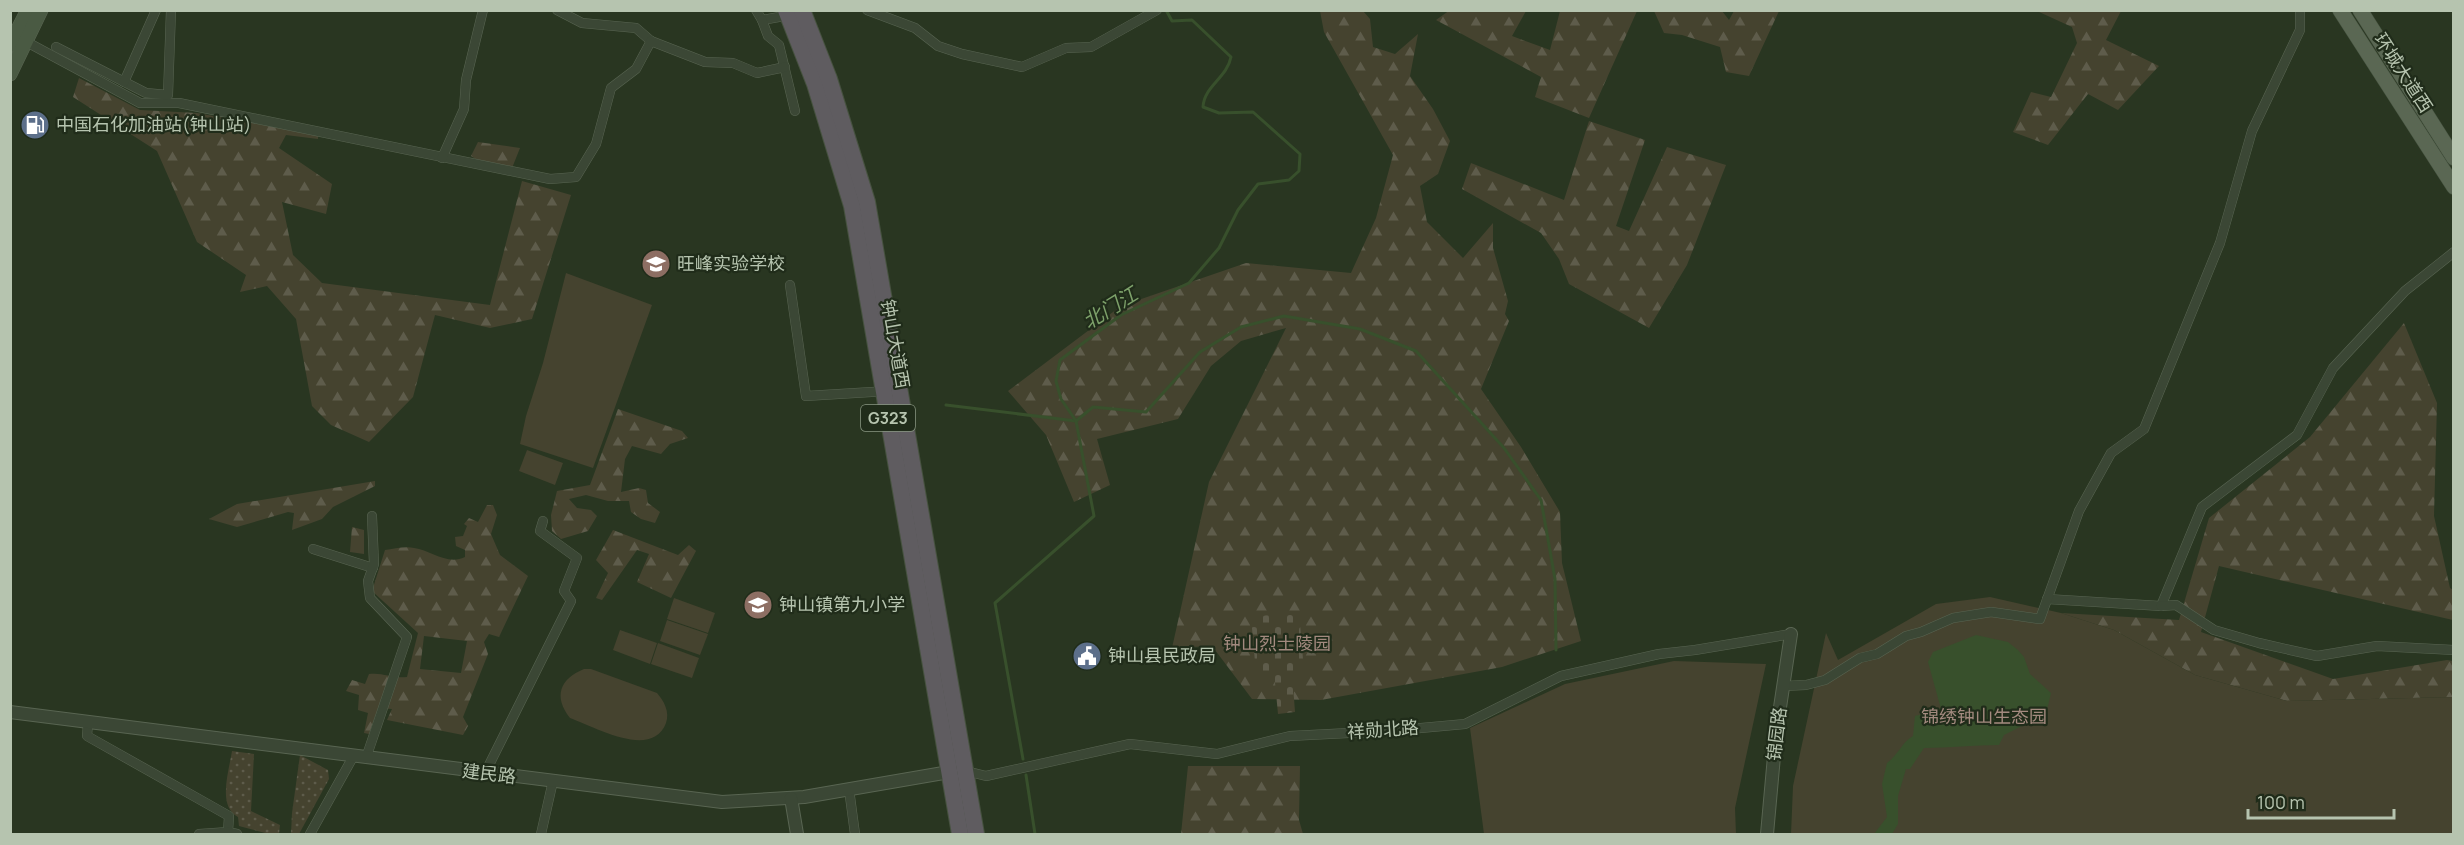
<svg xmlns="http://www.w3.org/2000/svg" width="2464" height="845" viewBox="0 0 2464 845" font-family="Manrope,'Noto Sans SC',sans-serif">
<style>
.grass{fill:url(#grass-dots)}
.forest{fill:url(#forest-firs);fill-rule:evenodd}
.cemetery{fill:url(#cemetery-stones)}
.green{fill:#45432f}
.water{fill:#38502c}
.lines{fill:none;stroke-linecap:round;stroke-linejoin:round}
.stream{stroke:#38502c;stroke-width:3}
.minor-casing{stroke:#596552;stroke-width:10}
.tertiary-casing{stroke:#596552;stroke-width:14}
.secondary-casing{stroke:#596552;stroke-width:15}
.primary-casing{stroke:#44513e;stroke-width:16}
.trunk-casing{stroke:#46523f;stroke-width:18}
.minor{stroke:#3b4735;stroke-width:9}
.tertiary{stroke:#3b4735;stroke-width:12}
.secondary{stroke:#4a5a43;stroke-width:14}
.primary{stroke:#5a6753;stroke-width:15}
.trunk{stroke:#5f5c60;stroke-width:16}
.labels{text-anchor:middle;stroke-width:4.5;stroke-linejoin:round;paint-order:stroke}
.shield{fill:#202c1a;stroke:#899682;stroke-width:1.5}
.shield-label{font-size:16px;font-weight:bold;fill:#b6c4af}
.street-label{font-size:18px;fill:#b6c4af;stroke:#202c1a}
.poi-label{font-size:18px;fill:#b6c4af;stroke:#202c1a;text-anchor:start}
.park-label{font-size:18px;fill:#a38a7f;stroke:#202c1a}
.water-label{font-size:20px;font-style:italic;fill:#7da16a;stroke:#202c1a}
</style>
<defs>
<pattern id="grass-dots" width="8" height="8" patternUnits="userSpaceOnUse" patternTransform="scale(1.5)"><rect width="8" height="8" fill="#45432f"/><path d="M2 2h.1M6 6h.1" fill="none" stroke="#5e5c4b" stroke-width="1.8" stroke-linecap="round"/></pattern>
<pattern id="forest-firs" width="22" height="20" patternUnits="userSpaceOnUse" patternTransform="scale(1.5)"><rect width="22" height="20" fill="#45432f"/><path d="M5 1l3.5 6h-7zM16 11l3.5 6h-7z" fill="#5e5c4b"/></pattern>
<pattern id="cemetery-stones" width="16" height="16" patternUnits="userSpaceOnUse" patternTransform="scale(1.5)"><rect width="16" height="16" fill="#45432f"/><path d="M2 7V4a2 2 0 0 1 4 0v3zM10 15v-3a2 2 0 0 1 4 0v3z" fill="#5e5c4b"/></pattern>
</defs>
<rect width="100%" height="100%" fill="#293621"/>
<g class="grass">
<path d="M232 751 254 754 251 811 280 825 279 834H269L239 826 238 817C217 806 229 771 232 751Z"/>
<polygon points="300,755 328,770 329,779 299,834 291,834 292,813"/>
</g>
<g class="forest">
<polygon points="1450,10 1526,11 1512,36 1550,50 1560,11 1637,11 1589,118 1535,97 1541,77 1436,20"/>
<polygon points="1320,11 1363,11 1370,19 1373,47 1395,54 1418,34 1410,76 1433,109 1450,141 1438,174 1420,186 1427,222 1463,258 1493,223 1493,248 1508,301 1505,314 1509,321 1481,389 1521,447 1560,512 1562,563 1581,641 1502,667 1321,700 1252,699 1212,646 1172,648 1209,482 1286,328 1241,341 1211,366 1178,419 1097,439 1110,485 1074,502 1046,435 1008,391 1121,306 1246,263 1351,273 1376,218 1393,155 1324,32"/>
<polygon points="1654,11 1722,11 1729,20 1734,11 1779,11 1749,76 1726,72 1720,47 1682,35 1664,33"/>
<polygon points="2037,11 2121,11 2106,40 2159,66 2118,110 2088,94 2048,145 2013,132 2031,92 2051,97 2077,43 2072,27"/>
<polygon points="79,78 140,110 197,113 318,135 318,139 286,135 279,148 332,184 326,214 282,202 293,255 322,283 490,305 522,181 571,195 532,319 490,328 435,315 413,397 369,442 331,425 312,406 296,319 267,286 240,292 246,275 197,242 157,151 73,97"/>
<polygon points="1589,121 1645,140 1616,226 1629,231 1667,147 1726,165 1687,265 1649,328 1569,284 1559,259 1541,233 1462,189 1471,163 1564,200"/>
<polygon points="478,142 520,148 512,168 477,160 471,156"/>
<polygon points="2404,323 2437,403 2434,516 2450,588 2453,590 2453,620 2219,566 2201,632 2333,679 2447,660 2453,661 2453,697 2287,701 2195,675 2114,630 2061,613 2179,620 2209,518 2310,437"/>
<polygon points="618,409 682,431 688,438 670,444 661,454 632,446 625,459 621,492 639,488 646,490 648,503 660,512 655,523 641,519 631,512 629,501 608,501 586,495 569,499 577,508 591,510 597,516 588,531 561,539 552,531 551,515 557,491 590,485"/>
<polygon points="375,481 375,486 333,507 322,519 292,530 294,513 288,512 237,527 209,519 237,504"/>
<path d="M487 505H493L497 515 491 534 500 555 528 576 499 637 489 634 484 642 488 654 463 717 468 726 463 735 387 720 392 709 378 708 369 734 364 733 368 713 358 710 359 695 346 691 352 680 365 684 369 674C383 672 392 679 407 677L418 633 372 591 385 550C394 549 405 546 414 548 431 550 447 566 465 557V550L456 546 455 537 463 536 467 526 464 524 469 518 478 522ZM424 636 467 641 461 673 420 669Z"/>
<polygon points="352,527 364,530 364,554 350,552"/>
<polygon points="613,530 678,555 689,545 696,551 671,598 637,582 649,554 637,550 602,600 596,598 608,573 596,560"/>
<polygon points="1188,766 1300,766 1299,820 1303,834 1181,834"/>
</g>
<polygon class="cemetery" points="1299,612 1304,671 1292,672 1295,712 1278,714 1274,672 1256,673 1251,617"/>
<g class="green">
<polygon points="566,273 652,305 593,468 520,444 526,416 543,363"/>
<polygon points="527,450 563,463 555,485 519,471"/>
<polygon points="1990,597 2061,613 2114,630 2195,675 2287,701 2453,697 2453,834 1791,834 1793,786 1826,633 1838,660 1936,604"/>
<polygon points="674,598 715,613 708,633 667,619"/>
<polygon points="667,620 708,634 700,655 660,641"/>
<polygon points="620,630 657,643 650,664 613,650"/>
<polygon points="658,643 699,658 692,678 651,664"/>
<polygon points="1674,661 1766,664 1735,808 1736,834 1484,834 1470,728 1565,684"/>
<path d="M584 669H591L657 693C664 701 670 712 666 723 652 760 595 727 570 718 553 696 560 679 584 669Z"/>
</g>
<path class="water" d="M1976 635 2008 642 2018 650 2024 657 2030 674 2051 693 2046 714 2004 735 1999 745C1974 745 1950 748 1924 748L1910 769H1906L1898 796V824L1892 834H1874L1887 817 1882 784 1887 763C1899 754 1902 742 1913 736L1915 716 1941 709 1928 662 1933 652Z"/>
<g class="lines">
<g class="stream">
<polyline points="946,405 1076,421 1093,407 1146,412 1200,352 1241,327 1284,316 1360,329 1416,351 1504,448 1541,500 1555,579 1556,650"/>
<path d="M1023 759 995 603 1094 516 1076 421 1061 399 1056 381 1060 360 1121 315 1189 283 1219 248 1238 210 1258 184 1289 180 1299 171 1300 154 1253 112 1219 113 1203 107C1204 86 1227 78 1231 57L1192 20 1172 21 1166 10"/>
<polyline points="1026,775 1035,834"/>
</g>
<g class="minor-casing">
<g id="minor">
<polyline points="557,10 582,23 636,28 651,41"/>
<polyline points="756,10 762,20 790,15"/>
<polyline points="867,10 915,28 938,46 962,54 1022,67 1066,48 1091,47 1157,10"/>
<polyline points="762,20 768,36 779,45 795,111"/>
<polyline points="23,40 140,103 179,103 550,179 576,177 596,144 611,88 636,69 651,41 705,62 733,63 757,73 785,67"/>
<polyline points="56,47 146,93 168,95 171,10"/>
<polyline points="124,82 156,10"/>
<polyline points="442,158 464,109 466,80 483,10"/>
<polyline points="790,285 806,396 888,391"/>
<polyline points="313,549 373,568"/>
<polyline points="2047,599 2161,606 2202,507 2297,435 2333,368 2405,291 2454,252"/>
<polyline points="2161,606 2176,605 2214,630 2259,643 2317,656 2377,646 2454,650"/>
<polyline points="1783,686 1806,685 1825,680 1860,658 1877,654 1906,636 1921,632 1953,618 1991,612 2040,619 2079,511 2111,453 2144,429 2220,243 2252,131 2300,30 2300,10"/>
<polyline points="88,723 87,736 229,816 228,832"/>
<polyline points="366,758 407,637 370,598 368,581 374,564 372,516"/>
<polyline points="966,771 986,776 1130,744 1217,754 1290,736 1388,731 1465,724 1561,676 1659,654 1695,650 1791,634"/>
<polyline points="485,773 571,601 564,591 577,558 540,531 543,521"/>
<polyline points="849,789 855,834"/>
<polyline points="199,834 228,832 237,834"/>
<polyline points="310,834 353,757"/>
<polyline points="541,834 553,781"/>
</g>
</g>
<g class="tertiary-casing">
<g id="tertiary">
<polyline points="10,712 722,802 804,797 955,771"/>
<polyline points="791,798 797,834"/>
<polyline points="1767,834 1776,734 1791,634"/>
</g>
</g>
<g class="secondary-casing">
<g id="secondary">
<polyline points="10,45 28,10"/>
<polyline points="10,74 41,10"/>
</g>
</g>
<g class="primary-casing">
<g id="primary">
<polyline points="2340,10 2454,187"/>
<polyline points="2360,10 2454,158"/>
</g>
</g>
<g class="trunk-casing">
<g id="trunk">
<polyline points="786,10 815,84 852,206 960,834"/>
<polyline points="802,10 829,79 867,202 976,834"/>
</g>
</g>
<use href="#minor" class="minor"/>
<use href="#tertiary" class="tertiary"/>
<use href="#secondary" class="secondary"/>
<use href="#primary" class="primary"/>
<use href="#trunk" class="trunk"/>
</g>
<defs>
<g id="fuel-disc" transform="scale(1.5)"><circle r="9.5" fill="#5c6f8a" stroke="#202c1a"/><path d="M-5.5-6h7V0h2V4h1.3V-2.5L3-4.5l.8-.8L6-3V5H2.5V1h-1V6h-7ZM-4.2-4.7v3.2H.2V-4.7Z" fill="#fff"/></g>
<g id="school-disc" transform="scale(1.5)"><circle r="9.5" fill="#8d6e63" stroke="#202c1a"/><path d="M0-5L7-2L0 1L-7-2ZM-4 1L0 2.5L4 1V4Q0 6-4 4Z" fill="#fff"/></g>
<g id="civic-disc" transform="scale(1.5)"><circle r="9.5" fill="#5c6f8a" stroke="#202c1a"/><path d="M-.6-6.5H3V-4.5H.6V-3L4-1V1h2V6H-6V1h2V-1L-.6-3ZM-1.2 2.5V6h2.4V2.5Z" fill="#fff"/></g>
</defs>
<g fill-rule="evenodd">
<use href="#fuel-disc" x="35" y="125"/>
<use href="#school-disc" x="656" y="264"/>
<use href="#school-disc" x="758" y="605"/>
<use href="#civic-disc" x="1087" y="656"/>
</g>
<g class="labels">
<rect class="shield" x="861" y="405" width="54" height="26" rx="4.5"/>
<g class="shield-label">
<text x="888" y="424">G323</text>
</g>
<g class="street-label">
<text transform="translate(2403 73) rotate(57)" y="6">环城大道西</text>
<text transform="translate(895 344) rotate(80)" y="6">钟山大道西</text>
<text transform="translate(1383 730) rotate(-4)" y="6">祥勋北路</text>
<text transform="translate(1777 734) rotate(-83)" y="6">锦园路</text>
<text transform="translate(489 774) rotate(7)" y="6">建民路</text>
</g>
<g class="poi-label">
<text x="56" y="131">中国石化加油站(钟山站)</text>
<text x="677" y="270">旺峰实验学校</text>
<text x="779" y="611">钟山镇第九小学</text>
<text x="1108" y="662">钟山县民政局</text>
</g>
<g class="park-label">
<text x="1277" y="650">钟山烈士陵园</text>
<text x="1984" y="723">锦绣钟山生态园</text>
</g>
<g class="water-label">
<text transform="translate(1110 308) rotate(-32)" y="7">北门江</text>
</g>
</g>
<rect width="2464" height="845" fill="none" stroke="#b6c4af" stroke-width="24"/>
<path d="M2248 809v9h146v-9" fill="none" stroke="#b6c4af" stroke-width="3"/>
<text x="2257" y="809" font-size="18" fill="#b6c4af" stroke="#202c1a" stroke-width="4.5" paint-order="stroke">100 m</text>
</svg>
